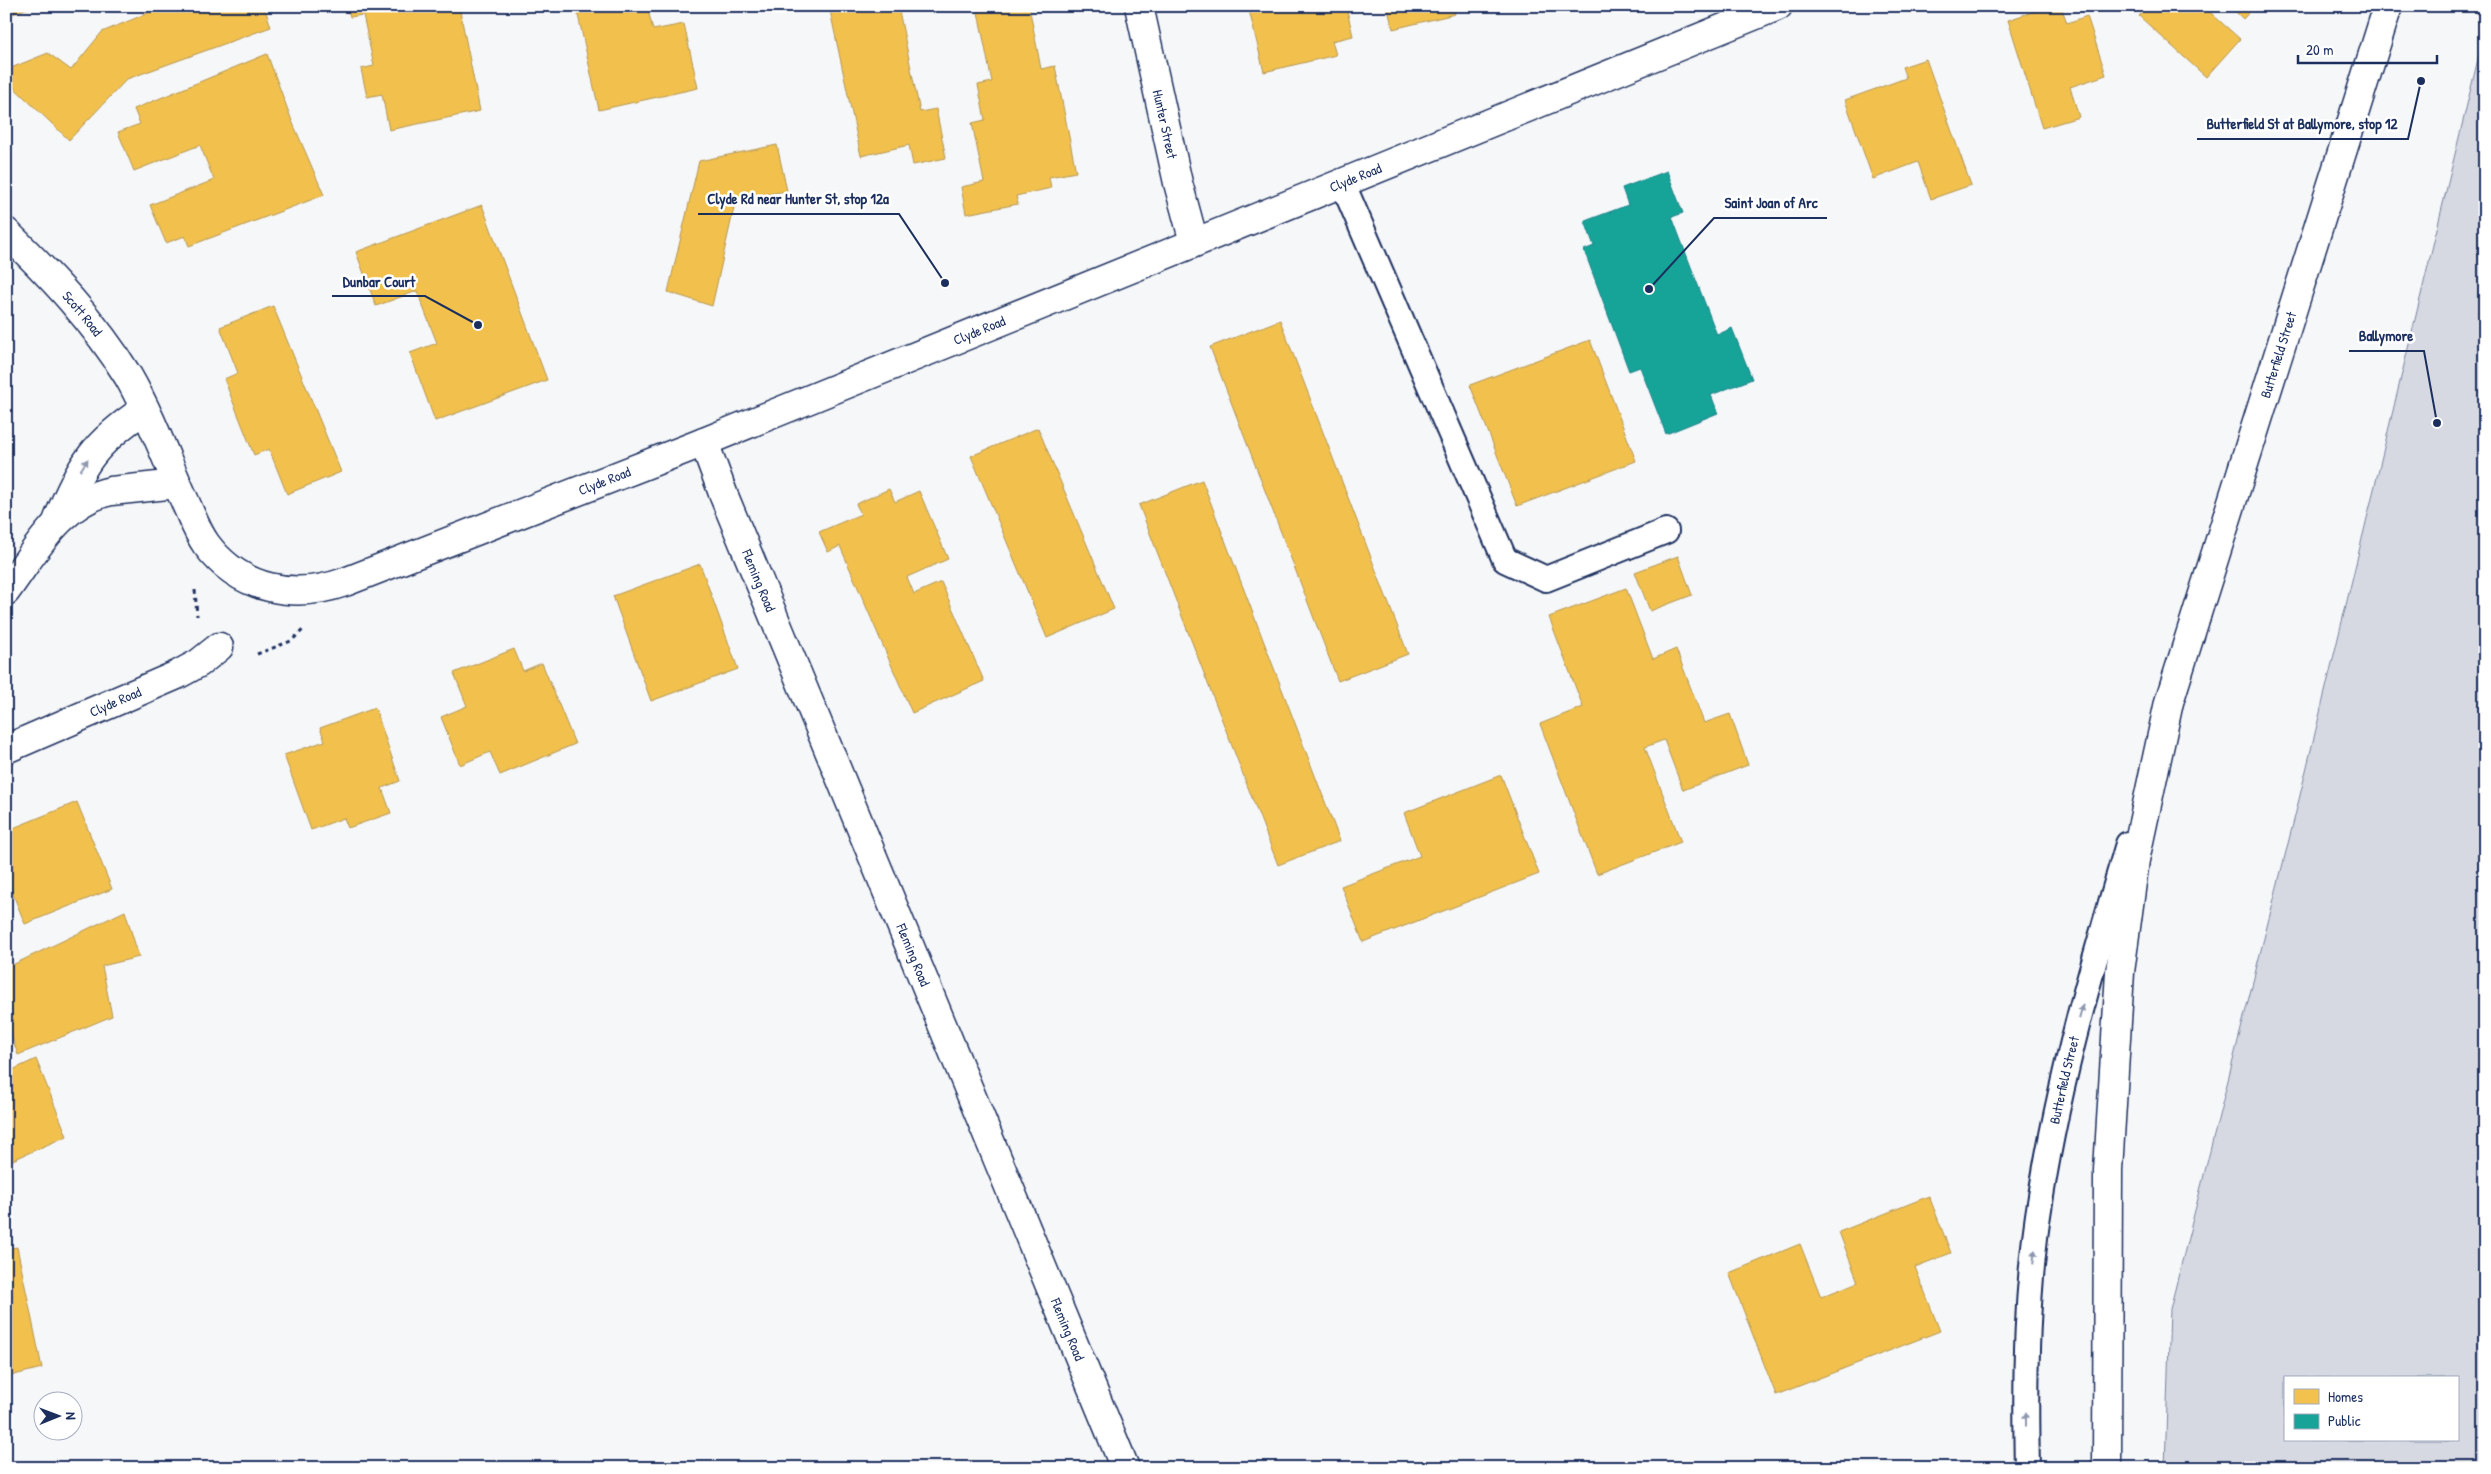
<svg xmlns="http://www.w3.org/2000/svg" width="2491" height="1474" viewBox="0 0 2491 1474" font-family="'Patrick Hand',sans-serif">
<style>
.green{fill:#d6d9e2;stroke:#7884a0;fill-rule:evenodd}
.homes{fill:#f2c14e;stroke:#b29553}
.public{fill:#17a398;stroke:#188087}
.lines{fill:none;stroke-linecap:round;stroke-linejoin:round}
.lane-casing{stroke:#1b2f5e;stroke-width:28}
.street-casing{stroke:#1b2f5e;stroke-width:31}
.secondary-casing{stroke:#1b2f5e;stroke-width:31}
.path{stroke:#1b2f5e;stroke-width:3;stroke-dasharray:4 4;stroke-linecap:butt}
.lane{stroke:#fff;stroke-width:24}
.street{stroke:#fff;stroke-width:28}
.secondary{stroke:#fff;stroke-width:28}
.oneway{fill:#8d97ae}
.labels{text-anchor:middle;stroke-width:5;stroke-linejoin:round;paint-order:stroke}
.street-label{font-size:14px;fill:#1b2f5e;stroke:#fff}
.leader{fill:none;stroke:#1b2f5e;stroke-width:2}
.callout-dot{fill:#1b2f5e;stroke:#fff;stroke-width:2}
.callout-label{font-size:15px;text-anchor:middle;font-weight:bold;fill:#1b2f5e;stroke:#fff;stroke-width:5;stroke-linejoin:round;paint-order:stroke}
</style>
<rect width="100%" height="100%" fill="#f6f7f9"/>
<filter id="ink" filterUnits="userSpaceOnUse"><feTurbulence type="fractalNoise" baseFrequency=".02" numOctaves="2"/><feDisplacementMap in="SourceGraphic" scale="10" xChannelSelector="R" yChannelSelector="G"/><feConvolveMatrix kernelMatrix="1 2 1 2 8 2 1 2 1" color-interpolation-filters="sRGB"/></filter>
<g filter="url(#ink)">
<path class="green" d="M2485 30V1468H2165L2170 1309 2295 816ZM2285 1378H2457V1440H2285Z"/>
<g class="homes">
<polygon points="6,6 32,6 6,17"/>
<polygon points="165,6 264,6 271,27 127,79 69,140 6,80 6,70 48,53 71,70 102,32"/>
<polygon points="347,6 459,6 480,111 389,130 382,94 367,97 361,69 374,66 363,15 350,17"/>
<polygon points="576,6 647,6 653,30 684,24 698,88 599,110"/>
<polygon points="829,6 898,6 920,112 936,109 946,158 913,165 909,145 861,156"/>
<polygon points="984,6 1029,6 1041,69 1055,66 1076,172 1049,177 1051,188 1016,196 1018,204 966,214 961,187 984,182 972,123 985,120 978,85 992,82 977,7"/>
<polygon points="1248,6 1346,6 1353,36 1332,41 1336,55 1264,72"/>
<polygon points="1387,6 1453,6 1455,14 1393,29"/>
<polygon points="2050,6 2061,6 2067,23 2087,16 2106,75 2070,87 2079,117 2042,128 2008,20"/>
<polygon points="2148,6 2203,6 2240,39 2206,77 2139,16"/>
<polygon points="2230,6 2255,6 2243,19"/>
<polygon points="267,54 292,121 324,195 189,246 185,236 166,243 150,205 214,180 200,145 134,171 118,132 140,124 134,109"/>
<polygon points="1926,59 1971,185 1931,199 1918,162 1873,179 1845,100 1906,78 1902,67"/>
<polygon points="777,145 787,191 736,199 712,306 668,292 699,161"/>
<polygon points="482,205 547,380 435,421 410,353 437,343 417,291 376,306 356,252"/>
<polygon points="273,306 341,472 287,494 269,449 254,455 224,379 238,373 220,327"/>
<polygon points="1280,320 1408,654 1338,681 1210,347"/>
<polygon points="1590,340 1636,461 1517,506 1470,385"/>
<polygon points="1038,428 1114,609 1047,638 971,456"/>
<polygon points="1202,480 1340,841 1278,865 1139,505"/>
<polygon points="889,489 895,502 919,491 948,559 907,577 914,594 941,582 984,681 912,713 840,546 828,552 819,532 861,514 856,504"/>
<polygon points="1678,556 1692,595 1650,611 1635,572"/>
<polygon points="700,564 738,669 651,701 613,596"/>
<polygon points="1626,588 1653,659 1676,649 1704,723 1730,714 1748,765 1683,790 1664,740 1645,747 1681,842 1597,874 1540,724 1583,707 1549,617"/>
<polygon points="514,649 523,671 542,663 575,744 500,775 490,752 460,765 441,717 467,706 454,673"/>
<polygon points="375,708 400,781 382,788 391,813 348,828 344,818 311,830 284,755 325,741 320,728"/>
<polygon points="1501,775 1539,874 1363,942 1341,886 1420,856 1404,813"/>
<polygon points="77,802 112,889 25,924 6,877 6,831"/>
<polygon points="125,911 139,957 102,966 112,1016 18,1055 6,1020 6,968"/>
<polygon points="36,1059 67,1136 6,1163 6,1073"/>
<polygon points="1929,1196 1951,1253 1915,1267 1940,1331 1776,1395 1729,1273 1800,1244 1821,1297 1858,1282 1839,1232"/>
<polygon points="17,1247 42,1368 6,1377 6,1249"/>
</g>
<polygon class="public" points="1667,171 1683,213 1672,217 1717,335 1732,328 1752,379 1711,395 1718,413 1666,434 1640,367 1629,371 1584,250 1594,246 1585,221 1628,205 1622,188"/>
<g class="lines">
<g class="lane-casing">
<g id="lane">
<polyline points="1342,182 1505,560 1546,579 1666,531"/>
<path id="s1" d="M2027 1468C2025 1377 2026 1285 2041 1196 2060 1076 2094 960 2128 844"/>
</g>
</g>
<g class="street-casing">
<g id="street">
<path id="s2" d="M1139 6 1178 183 1194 242"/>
<path id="s3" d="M704 442 724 496 1125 1468"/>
<path d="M58 519C82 463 94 443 145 409"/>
<path d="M6 591C34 553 61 501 111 491L177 484"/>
<path id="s4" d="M6 749 177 675 199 663 219 647"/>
</g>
</g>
<g class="secondary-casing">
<g id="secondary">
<path id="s5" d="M6 232C52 277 94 321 128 376 150 414 165 456 183 497 190 512 196 530 206 544 240 590 294 600 345 582L704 442 1778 6"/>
<path id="s6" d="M2107 1468 2108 1170 2120 972 2135 860 2169 702 2388 6"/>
</g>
</g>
<g class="path">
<polyline points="195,590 197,616"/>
<polyline points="257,654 291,641 304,629"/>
</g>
<use href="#lane" class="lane"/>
<use href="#street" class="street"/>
<use href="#secondary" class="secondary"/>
</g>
<defs><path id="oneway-solid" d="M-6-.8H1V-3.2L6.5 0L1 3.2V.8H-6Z" transform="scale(1.25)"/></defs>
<g class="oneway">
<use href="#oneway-solid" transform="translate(84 465) rotate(-57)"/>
<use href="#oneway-solid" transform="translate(2081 1012) rotate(-76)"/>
<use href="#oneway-solid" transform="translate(2034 1257) rotate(-84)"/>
<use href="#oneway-solid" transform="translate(2026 1419) rotate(-90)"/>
</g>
</g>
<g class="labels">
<g class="street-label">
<text dy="5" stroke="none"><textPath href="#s2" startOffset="121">Hunter Street</textPath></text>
<text dy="5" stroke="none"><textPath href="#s5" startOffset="1618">Clyde Road</textPath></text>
<text dy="5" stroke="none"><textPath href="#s5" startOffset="112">Scott Road</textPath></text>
<text dy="5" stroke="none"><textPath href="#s5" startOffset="1212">Clyde Road</textPath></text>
<text dy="5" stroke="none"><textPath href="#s6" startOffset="1135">Butterfield Street</textPath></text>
<text dy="5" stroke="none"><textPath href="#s5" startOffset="808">Clyde Road</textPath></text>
<text dy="5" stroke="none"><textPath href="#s3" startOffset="149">Fleming Road</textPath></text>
<text dy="5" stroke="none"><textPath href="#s4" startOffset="119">Clyde Road</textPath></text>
<text dy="5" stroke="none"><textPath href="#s3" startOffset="554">Fleming Road</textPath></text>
<text dy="5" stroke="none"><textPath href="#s1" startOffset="391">Butterfield Street</textPath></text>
<text dy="5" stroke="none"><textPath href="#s3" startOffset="959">Fleming Road</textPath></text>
</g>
</g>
<path class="leader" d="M2421 81L2408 139H2197M945 283L899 214H698M1649 289L1714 218H1827M478 325L425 296H332M2437 423L2424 351H2349"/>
<g class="callout-dot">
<circle cx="2421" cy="81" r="5"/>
<circle cx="945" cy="283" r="5"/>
<circle cx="1649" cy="289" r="5"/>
<circle cx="478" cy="325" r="5"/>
<circle cx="2437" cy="423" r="5"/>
</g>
<g class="callout-label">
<text x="2302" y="129">Butterfield St at Ballymore, stop 12</text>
<text x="798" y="204">Clyde Rd near Hunter St, stop 12a</text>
<text x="1771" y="208">Saint Joan of Arc</text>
<text x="379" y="287">Dunbar Court</text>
<text x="2386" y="341">Ballymore</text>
</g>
<rect width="2491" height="1474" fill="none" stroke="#fff" stroke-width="25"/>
<rect x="12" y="12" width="2466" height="1449" fill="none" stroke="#1b2f5e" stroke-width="2" filter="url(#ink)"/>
<rect x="2284" y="1376" width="175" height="65" fill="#ffffff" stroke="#a4acbf"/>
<rect x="2294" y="1389" width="25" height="15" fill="#f2c14e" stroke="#a4acbf"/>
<text x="2328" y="1402" font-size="15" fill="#1b2f5e">Homes</text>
<rect x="2294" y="1414" width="25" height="15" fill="#17a398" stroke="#a4acbf"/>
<text x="2328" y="1426" font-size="15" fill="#1b2f5e">Public</text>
<g transform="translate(58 1416) rotate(89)"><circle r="24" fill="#ffffff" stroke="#a4acbf"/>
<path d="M0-4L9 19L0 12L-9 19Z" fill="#1b2f5e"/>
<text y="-8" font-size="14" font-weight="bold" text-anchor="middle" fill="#1b2f5e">N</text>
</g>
<path d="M2298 55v8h139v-8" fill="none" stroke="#1b2f5e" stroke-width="2.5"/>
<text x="2306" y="55" font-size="15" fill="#1b2f5e" stroke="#ffffff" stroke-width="4" paint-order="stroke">20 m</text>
</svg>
